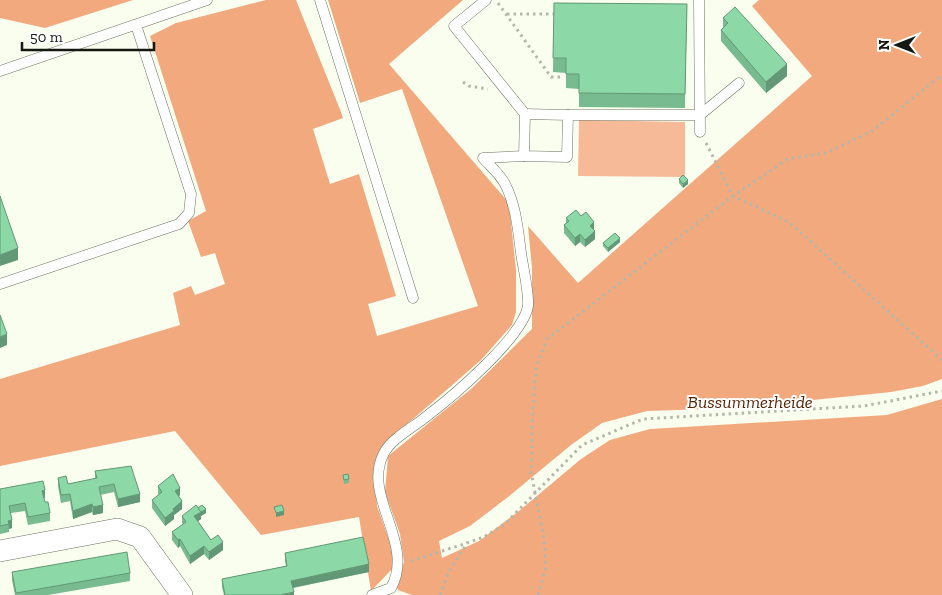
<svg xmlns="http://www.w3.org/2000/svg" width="942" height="595" viewBox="0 0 942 595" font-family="'Zilla Slab',serif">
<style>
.green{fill:#f6ba98}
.forest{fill:#f3a97e}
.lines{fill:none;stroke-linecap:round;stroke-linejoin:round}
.service-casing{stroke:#6f7365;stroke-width:11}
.minor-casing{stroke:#6f7365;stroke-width:22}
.path{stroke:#b4b8ab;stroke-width:3;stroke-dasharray:2.5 4;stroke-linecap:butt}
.service{stroke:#fff;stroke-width:10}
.minor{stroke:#fff;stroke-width:21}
.wall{fill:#78bb90}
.shaded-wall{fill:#629875}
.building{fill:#8cd9a7;stroke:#629875}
.labels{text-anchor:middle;stroke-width:4;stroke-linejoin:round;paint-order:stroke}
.park-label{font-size:18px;font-style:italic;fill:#552605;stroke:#fff}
</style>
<rect width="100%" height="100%" fill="#f9feee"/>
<polygon class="green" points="579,120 685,122 685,177 578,176"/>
<g class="forest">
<polygon points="0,0 133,0 45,28 0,18"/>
<polygon points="266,0 296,0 341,112 343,118 313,129 330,184 359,174 396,296 368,304 377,336 478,306 402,89 360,103 328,0 463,0 389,64 509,203 516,270 516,312 512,325 481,360 383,445 374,467 377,506 393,551 394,567 371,591 359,517 261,535 175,431 0,466 0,379 180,325 173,293 191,286 195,295 225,284 215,253 201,257 188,221 206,211 150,36 176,23"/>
<polygon points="759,0 942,0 942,379 923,386 891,392 736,408 647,411 602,423 571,445 508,497 470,526 439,541 442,558 479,541 519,511 581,459 610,440 650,429 887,415 942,399 942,595 412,595 398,590 396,585 404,562 400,534 385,492 388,456 471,389 532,329 532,268 528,226 578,283 812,76 752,6"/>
</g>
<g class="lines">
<g class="service-casing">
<g id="service">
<polyline points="320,0 413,298"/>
<polyline points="486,0 454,26 525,114"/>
<polyline points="699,0 700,132"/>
<polyline points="0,71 207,0"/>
<polygon points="525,114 568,115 567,157 524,156"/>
<polyline points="568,115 700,115 739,83"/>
<polyline points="0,284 179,224 189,213 191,194 136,25"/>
<path d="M372 595 391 588C416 543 361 496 384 453 392 438 414 427 427 416 452 397 523 337 528 306 529 292 523 267 521 253 518 230 516 205 505 184 500 174 490 166 483 158L524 156"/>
</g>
</g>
<g class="minor-casing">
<polyline id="minor" points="0,551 117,529 140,537 182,595"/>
</g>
<g class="path">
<polyline points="498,3 551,77 563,77"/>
<polyline points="507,14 556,14"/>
<polyline points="463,82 469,86 488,89"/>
<polyline points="706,143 733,196 789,222 942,360"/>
<polyline points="411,561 467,543"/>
<polyline points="440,595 449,572 467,543 484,537 505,524 582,445 643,419 864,406 942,391"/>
<polyline points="538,595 546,568 544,538 531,472 533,409 536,367 547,339 733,196 788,159 826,153 872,131 938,78 942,78"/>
</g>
<use href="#service" class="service"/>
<use href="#minor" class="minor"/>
</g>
<g class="wall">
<polygon points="554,3 687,4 685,108 579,107 579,89 566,88 566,73 553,72"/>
<polygon points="723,18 787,76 766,93 721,41 721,30 723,28"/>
<polygon points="679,179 688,184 683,188 679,183"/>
<polygon points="566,218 594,230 595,239 585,247 580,242 575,246 564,233 564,225 566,223"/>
<polygon points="620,242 608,252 603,246 603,243"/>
<polygon points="95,471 140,502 118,507 114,492 100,495 103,513 93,515 92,512 73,519 70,501 61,503 58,486 58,478 68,484 95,479"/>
<polygon points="343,475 349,479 349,483 344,484"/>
<polygon points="158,486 180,495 179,496 182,509 174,515 174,519 165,526 152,508 152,500 159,495 158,493"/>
<polygon points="0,489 45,498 44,498 45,502 50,513 50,521 28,525 25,511 11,513 12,528 9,529 9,532 0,534"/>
<polygon points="206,513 201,516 201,519 198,521 211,540 223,550 209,560 204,554 190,564 180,546 178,548 172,540 172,532 183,524 182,523 182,516"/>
<polygon points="285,553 369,572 293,588 294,595 224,595 222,587 222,579 286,566 285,561"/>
<polygon points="12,572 130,573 130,581 48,595 15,595 12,580"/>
</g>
<g class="shaded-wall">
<polygon points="787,64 787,76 766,93 766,82"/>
<polygon points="688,180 688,184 683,188 683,184"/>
<polygon points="594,222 594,230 590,233 590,226"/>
<polygon points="595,231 595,239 585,247 585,240"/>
<polygon points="580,234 580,242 575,246 575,238"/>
<polygon points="620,238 620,242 608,252 608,248"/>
<polygon points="18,248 18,260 0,266 0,255"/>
<polygon points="7,334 7,345 0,348 0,337"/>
<polygon points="180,488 180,495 175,499 175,491"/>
<polygon points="45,490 45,498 42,498 42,491"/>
<polygon points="140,494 140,502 118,507 118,499"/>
<polygon points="182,501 182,509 174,515 174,519 165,526 165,518 173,509"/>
<polygon points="92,504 92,512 73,519 73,511"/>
<polygon points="103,505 103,513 93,515 93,507"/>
<polygon points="206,509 206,513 201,516 201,519 194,524 194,516"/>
<polygon points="284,511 284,515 276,517 276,513"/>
<polygon points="12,520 12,528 9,529 8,521"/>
<polygon points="180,539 180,546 178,548 178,540"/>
<polygon points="223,542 223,550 209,560 209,552"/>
<polygon points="204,546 204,554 190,564 190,556"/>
<polygon points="369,564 369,572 291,588 291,581"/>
<polygon points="294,592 294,595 280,595"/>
</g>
<g class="building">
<polygon points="554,3 687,4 685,94 579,93 579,74 566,74 566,58 553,58"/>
<polygon points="735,7 787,64 766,82 721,30 728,23 723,18"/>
<polygon points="683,175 688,180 683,184 679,179"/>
<polygon points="0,196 18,248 0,255"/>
<polygon points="576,210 581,216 586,212 594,222 590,226 595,231 585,240 580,234 575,238 564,225 569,221 566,218"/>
<polygon points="615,233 620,238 608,248 603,243"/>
<polygon points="0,315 7,334 0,337"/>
<polygon points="131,466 140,494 118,499 114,484 99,487 103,505 93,507 92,504 73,511 70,494 61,495 58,478 66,476 68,484 97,478 95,471"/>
<polygon points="173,474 180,488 175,491 182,501 173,509 174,511 165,518 152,500 162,492 158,486"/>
<polygon points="348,474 349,479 344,480 343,475"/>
<polygon points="43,481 45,490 42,491 45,502 48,502 50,513 28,517 25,503 9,506 12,520 8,521 9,524 0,526 0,489"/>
<polygon points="196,505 201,512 194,516 211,540 218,535 223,542 209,552 204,546 190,556 180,539 178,540 172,532 186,522 182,516"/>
<polygon points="202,505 206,509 201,512 198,508"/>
<polygon points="282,505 284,511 276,513 274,507"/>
<polygon points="363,537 369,564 291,581 294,592 280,595 225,595 222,579 287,566 285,553"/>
<polygon points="127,552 130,573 16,593 12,572"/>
</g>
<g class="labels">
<g class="park-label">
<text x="750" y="408">Bussummerheide</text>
</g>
</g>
<g transform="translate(897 45) rotate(270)" stroke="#ffffff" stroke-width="4" paint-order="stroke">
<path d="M0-4L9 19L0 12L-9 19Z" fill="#151711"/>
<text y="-8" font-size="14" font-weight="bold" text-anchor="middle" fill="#151711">N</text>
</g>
<path d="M22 42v8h132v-8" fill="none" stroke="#151711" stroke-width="2.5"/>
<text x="30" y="42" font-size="15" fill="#151711" stroke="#ffffff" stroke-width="4" paint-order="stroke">50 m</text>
</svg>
